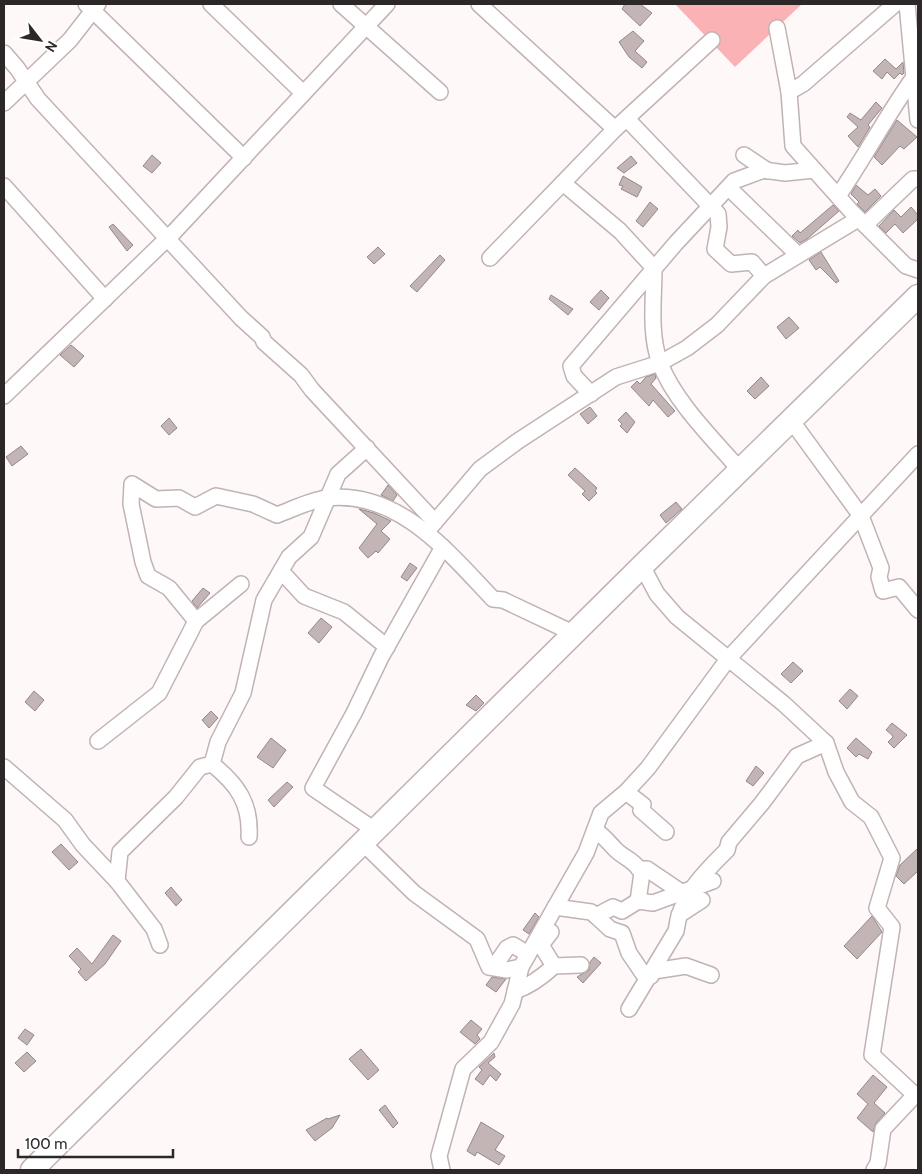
<svg xmlns="http://www.w3.org/2000/svg" width="922" height="1174" viewBox="0 0 922 1174" font-family="Cabin,sans-serif">
<style>
.green{fill:#fbb2b5}
.building{fill:#c3b4b5;stroke:#958888}
.lines{fill:none;stroke-linecap:round;stroke-linejoin:round}
.minor-casing{stroke:#c1b3b3;stroke-width:18}
.highway-casing{stroke:#c1b3b3;stroke-width:25}
.minor{stroke:#fff;stroke-width:15}
.highway{stroke:#fff;stroke-width:22}
</style>
<rect width="100%" height="100%" fill="#fef8f8"/>
<polygon class="green" points="675,4 802,4 735,67"/>
<g class="building">
<polygon points="625,4 640,4 652,13 640,26 622,9"/>
<polygon points="633,31 644,41 635,51 647,62 642,68 629,57 619,42"/>
<polygon points="885,59 896,69 903,62 904,73 902,75 900,73 894,79 887,72 882,79 873,71"/>
<polygon points="876,102 882,108 868,125 870,127 858,147 848,136 858,127 847,117 850,113 861,120"/>
<polygon points="897,120 917,137 904,149 900,146 882,165 874,157"/>
<polygon points="152,155 161,163 152,173 143,166"/>
<polygon points="631,156 637,163 624,173 617,168"/>
<polygon points="623,176 642,187 637,197 621,189 623,186 619,185"/>
<polygon points="856,185 868,195 875,189 881,196 865,212 857,204 859,202 851,194"/>
<polygon points="650,202 658,209 643,227 636,221"/>
<polygon points="833,205 839,211 807,239 800,243 792,236 798,230 800,233"/>
<polygon points="911,207 918,215 918,219 903,233 895,224 886,233 879,226 894,210 901,217"/>
<polygon points="113,224 133,245 127,251 109,227"/>
<polygon points="378,247 385,254 374,264 367,257"/>
<polygon points="821,252 839,281 836,283 820,267 816,270 809,260"/>
<polygon points="440,255 445,260 417,292 410,286"/>
<polygon points="601,290 609,298 599,310 590,302"/>
<polygon points="551,295 573,309 568,315 549,299"/>
<polygon points="789,317 799,328 786,339 777,327"/>
<polygon points="71,345 84,356 74,367 60,355"/>
<polygon points="655,374 656,378 651,384 675,411 668,417 653,400 649,406 631,387 637,381 640,384 646,377"/>
<polygon points="761,377 769,386 755,399 747,391"/>
<polygon points="590,407 597,416 588,424 580,414"/>
<polygon points="626,412 635,422 627,433 620,426 622,424 618,420"/>
<polygon points="169,418 177,428 169,435 161,426"/>
<polygon points="21,446 28,454 12,466 6,457"/>
<polygon points="575,468 597,488 595,491 597,493 589,501 582,494 585,491 568,475"/>
<polygon points="388,485 397,495 393,501 381,495"/>
<polygon points="676,502 682,509 666,523 660,515"/>
<polygon points="359,509 374,513 391,521 381,531 390,539 378,553 376,551 368,558 359,548 377,524"/>
<polygon points="410,563 417,568 407,581 401,577"/>
<polygon points="203,588 210,593 197,608 192,601"/>
<polygon points="321,618 332,627 319,643 308,633"/>
<polygon points="793,662 803,671 791,683 781,674"/>
<polygon points="850,689 858,696 847,709 839,701"/>
<polygon points="34,691 44,700 35,711 25,702"/>
<polygon points="476,695 484,703 476,711 466,705"/>
<polygon points="211,711 218,718 209,728 202,720"/>
<polygon points="892,723 907,735 894,748 888,742 893,737 892,735 886,730"/>
<polygon points="271,738 286,750 273,768 257,757"/>
<polygon points="856,738 872,752 868,759 859,754 856,757 847,748"/>
<polygon points="756,766 764,773 753,786 746,781"/>
<polygon points="287,782 293,787 274,807 268,800"/>
<polygon points="61,844 78,862 69,870 52,852"/>
<polygon points="918,848 918,871 904,884 896,876 900,865"/>
<polygon points="171,887 182,900 176,906 165,893"/>
<polygon points="535,913 539,917 529,934 523,930"/>
<polygon points="872,916 882,932 857,959 844,946"/>
<polygon points="113,935 121,941 105,964 86,981 78,972 81,969 69,956 77,948 92,964"/>
<polygon points="594,957 601,963 583,983 577,977 589,970 590,962"/>
<polygon points="492,977 506,979 496,992 486,985"/>
<polygon points="471,1020 482,1029 477,1035 480,1039 475,1044 460,1032"/>
<polygon points="25,1029 34,1035 27,1045 18,1038"/>
<polygon points="361,1049 379,1070 368,1080 349,1059"/>
<polygon points="27,1052 36,1061 24,1072 15,1063"/>
<polygon points="494,1053 495,1057 488,1063 501,1074 496,1081 490,1075 483,1085 475,1079 482,1070 479,1067"/>
<polygon points="873,1075 887,1087 874,1103 885,1113 876,1123 873,1132 857,1118 868,1104 857,1094"/>
<polygon points="385,1105 398,1123 393,1128 379,1110"/>
<polygon points="340,1115 332,1128 315,1141 306,1130 327,1118 328,1119"/>
<polygon points="481,1122 504,1136 495,1150 505,1156 499,1165 477,1152 475,1156 467,1151"/>
</g>
<g class="lines">
<g class="minor-casing">
<g id="minor">
<polyline points="86,4 244,158"/>
<polyline points="211,4 303,93"/>
<polyline points="341,4 440,92"/>
<polyline points="479,4 615,129"/>
<polyline points="907,4 918,120"/>
<polyline points="777,28 789,92 793,146 851,211 906,266 918,270"/>
<polyline points="4,53 17,68 38,99 241,318 262,337 264,342 301,375 312,390 435,522"/>
<polyline points="789,92 803,84 895,4"/>
<polyline points="4,103 70,40 98,4"/>
<polyline points="627,119 718,214 719,227 715,249 731,264 752,262 764,276"/>
<polyline points="744,155 768,171"/>
<path d="M563 183 620 231 654 268C654 299 649 334 660 363 674 401 714 440 740 470"/>
<polyline points="4,186 105,299"/>
<polyline points="729,188 798,255"/>
<path d="M838 196C865 157 886 116 914 77"/>
<polyline points="865,225 913,179 918,179"/>
<polyline points="490,258 615,129 712,40"/>
<polyline points="591,394 574,376 571,366 676,243 734,181 764,170 785,173 814,170"/>
<polyline points="4,396 174,232 387,4"/>
<polyline points="791,420 861,516 881,568 879,577 883,591 899,587 918,610"/>
<polyline points="429,529 480,469 518,441 616,377 660,363 687,348 717,325 764,276 858,219"/>
<polyline points="642,566 657,594 677,617 784,704 826,743 836,772 852,802 871,817 892,858 877,908 892,927 872,1055 915,1095 883,1129 878,1163 874,1170"/>
<polyline points="281,571 304,596 344,612 387,647"/>
<path d="M196 621 169 588 148 576 143 562 131 504 132 484 156 499 179 498 195 507 216 496 253 504 277 515C293 509 311 500 327 498 399 490 449 553 493 599L503 600 575 634"/>
<polyline points="98,741 159,693 196,621 241,584"/>
<path d="M212 764C237 784 251 803 249 837"/>
<polyline points="4,767 65,820 83,845 117,881"/>
<polyline points="626,792 643,805 641,810 666,832"/>
<path d="M595 830C604 836 609 843 616 850 623 857 633 860 639 869H647L681 892"/>
<polyline points="376,831 313,788 354,713 381,657 443,547"/>
<polyline points="363,843 414,893 477,939 489,967 507,970 521,967"/>
<polyline points="638,901 642,873 639,869"/>
<polyline points="555,907 591,912 596,916 613,907 622,911 638,901 653,903 713,881"/>
<polyline points="679,915 702,900"/>
<polyline points="596,916 610,929 622,933 629,953 644,975 651,976"/>
<polyline points="551,932 541,945 554,966"/>
<polyline points="160,945 154,929 117,881 120,852 176,797 200,767 212,764 218,742 243,693 264,600 289,557 311,537 338,474 367,448"/>
<polyline points="494,967 507,948 513,945 528,954"/>
<polyline points="654,971 686,966 711,975"/>
<path d="M515 991C530 986 542 977 554 966L581 965"/>
<path d="M629 1009 676 931C680 896 703 874 727 850L729 842 762 803 797 756 826 743"/>
<polyline points="442,1170 439,1156 463,1069 491,1042 512,1004 521,967 586,853 601,813 626,792 648,768 728,659 918,454"/>
</g>
</g>
<g class="highway-casing">
<polyline id="highway" points="32,1170 642,566 918,296"/>
</g>
<use href="#minor" class="minor"/>
<use href="#highway" class="highway"/>
</g>
<rect width="922" height="1174" fill="none" stroke="#2d2828" stroke-width="10"/>
<g transform="translate(40 40) rotate(121)" stroke="#ffffff" stroke-width="4" paint-order="stroke">
<path d="M0-4L9 19L0 12L-9 19Z" fill="#2d2828"/>
<text y="-8" font-size="14" font-weight="bold" text-anchor="middle" fill="#2d2828">N</text>
</g>
<path d="M18 1149v8h155v-8" fill="none" stroke="#2d2828" stroke-width="2.5"/>
<text x="25" y="1149" font-size="15" fill="#2d2828" stroke="#ffffff" stroke-width="4" paint-order="stroke">100 m</text>
</svg>
